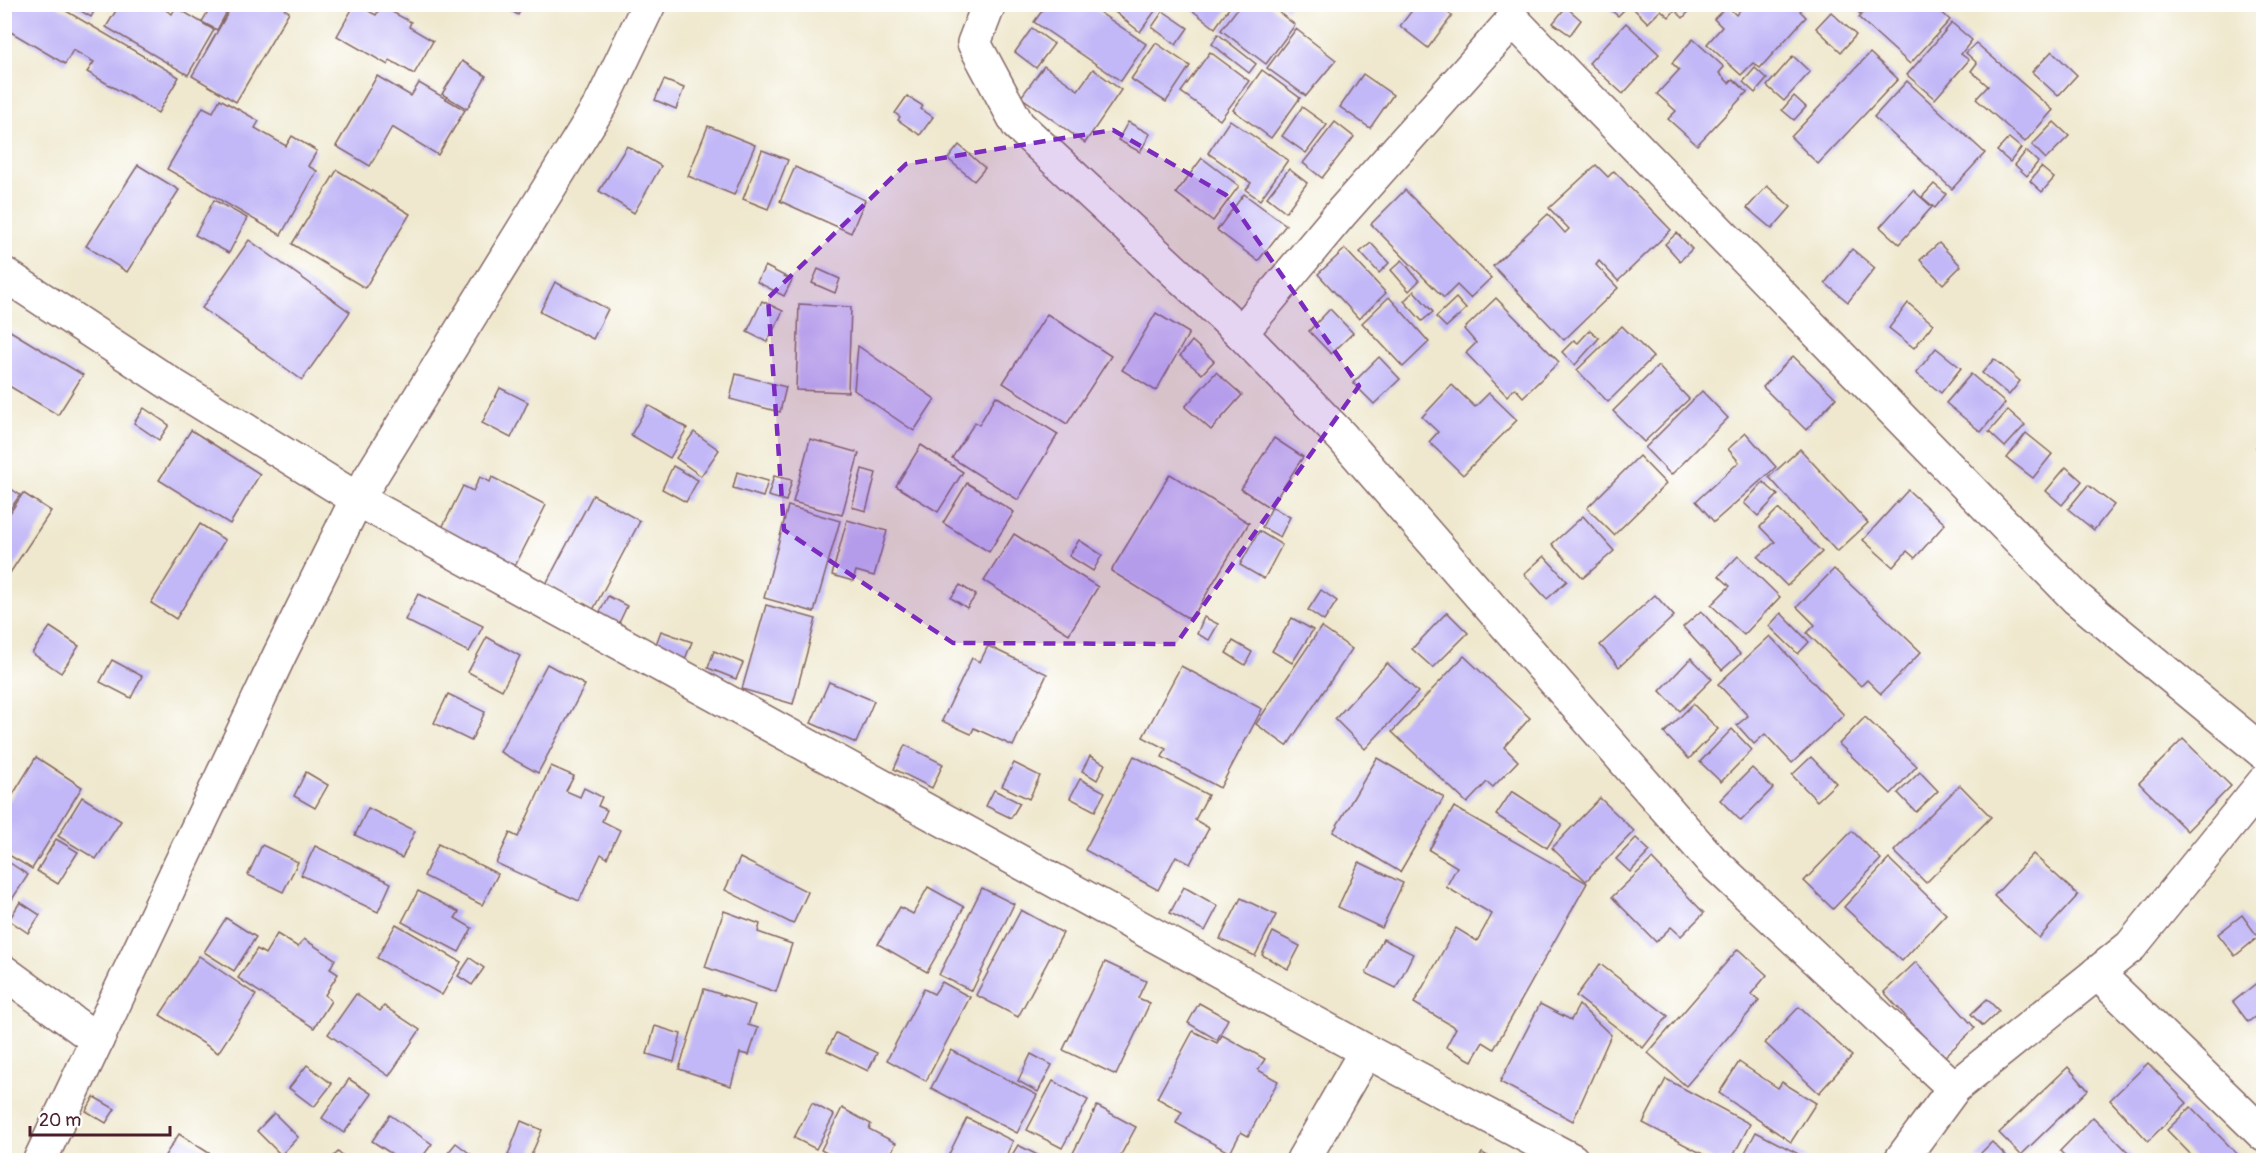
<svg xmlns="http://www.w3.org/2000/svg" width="2268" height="1165" viewBox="0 0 2268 1165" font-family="Pangolin,sans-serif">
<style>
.building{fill:#c2b8f7}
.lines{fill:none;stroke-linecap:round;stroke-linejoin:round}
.minor-casing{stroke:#846564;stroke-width:36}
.minor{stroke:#fff;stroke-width:33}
.marked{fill:#7b2cbf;fill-opacity:0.2;stroke:#7b2cbf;stroke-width:4.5;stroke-dasharray:12 8;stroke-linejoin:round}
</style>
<rect width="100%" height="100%" fill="#fff"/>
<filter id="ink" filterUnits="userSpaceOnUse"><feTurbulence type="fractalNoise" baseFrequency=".0167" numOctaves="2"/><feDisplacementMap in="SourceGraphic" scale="12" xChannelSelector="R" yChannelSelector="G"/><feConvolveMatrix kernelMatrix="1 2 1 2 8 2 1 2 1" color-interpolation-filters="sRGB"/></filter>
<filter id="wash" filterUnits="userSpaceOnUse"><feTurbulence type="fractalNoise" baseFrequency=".008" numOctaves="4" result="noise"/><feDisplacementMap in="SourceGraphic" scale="24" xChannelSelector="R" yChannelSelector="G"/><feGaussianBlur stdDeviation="1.35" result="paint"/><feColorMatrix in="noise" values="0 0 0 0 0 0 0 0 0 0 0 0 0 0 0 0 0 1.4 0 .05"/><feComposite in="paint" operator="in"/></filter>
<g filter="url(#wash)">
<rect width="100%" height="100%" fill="#efe8ce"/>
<g id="blocks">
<g class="building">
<polygon points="69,4 98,4 91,17"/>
<polygon points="120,4 156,4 172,14 176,7 214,30 188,75 106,27"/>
<polygon points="212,4 231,4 217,30 202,22"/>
<polygon points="233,4 277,4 289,12 236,102 192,76"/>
<polygon points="355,4 376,15 381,6 411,22 409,27 433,41 414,74 390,60 388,65 337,36"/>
<polygon points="500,4 524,4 518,15"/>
<polygon points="1047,4 1087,4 1146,44 1121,81 1034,22"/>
<polygon points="1120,4 1160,4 1140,32 1115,12"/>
<polygon points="1184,4 1232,4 1215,28"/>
<polygon points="1241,4 1268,4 1295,25 1266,64 1221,30"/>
<polygon points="1280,4 1291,4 1287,10"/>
<polygon points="1417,4 1437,4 1452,16 1428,48 1400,26"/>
<polygon points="1635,4 1696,4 1683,18 1675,10 1669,17 1661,10 1648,23 1633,8"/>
<polygon points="1745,4 1806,4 1800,11 1806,17 1760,68 1753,63 1741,75 1707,44 1722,27 1714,19 1727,6 1736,15"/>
<polygon points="1850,4 1868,4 1860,14"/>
<polygon points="1871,4 1933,4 1950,20 1910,64 1859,18"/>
<polygon points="15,5 56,5 179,77 158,113 87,72 94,62 73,50 65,64 4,28 4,23"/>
<polygon points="1605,5 1629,5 1618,16"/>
<polygon points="1566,7 1581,20 1570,35 1553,23"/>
<polygon points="1163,11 1188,28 1176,45 1152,27"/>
<polygon points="1831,12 1856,35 1841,52 1816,28"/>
<polygon points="1626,23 1659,54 1623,94 1589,63"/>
<polygon points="1952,23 1972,40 1961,54 1969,60 1935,99 1907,75"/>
<polygon points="1032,28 1054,44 1036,68 1015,52"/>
<polygon points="1296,29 1336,60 1306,96 1267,68"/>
<polygon points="1218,34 1256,64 1249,73 1212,44"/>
<polygon points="1693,39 1724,67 1719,73 1729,83 1733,79 1747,92 1697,145 1668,119 1676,111 1657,94 1679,70 1672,63"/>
<polygon points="1156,43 1190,66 1166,102 1131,79"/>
<polygon points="1976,43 2053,110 2025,142 1976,99 1988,86 1971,71 1977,63 1966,53"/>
<polygon points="2052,51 2077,75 2058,96 2032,72"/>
<polygon points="1210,52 1249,81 1220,120 1181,92"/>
<polygon points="1870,53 1898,79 1818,164 1791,137"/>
<polygon points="1793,56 1810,72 1784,101 1767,86"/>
<polygon points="462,61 486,76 467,109 442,94"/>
<polygon points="1044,66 1078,90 1093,69 1121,90 1085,143 1021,97"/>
<polygon points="1755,68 1767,79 1755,93 1743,82"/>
<polygon points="1262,70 1300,98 1271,138 1233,110"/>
<polygon points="1363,74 1393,95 1370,128 1340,107"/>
<polygon points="377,76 411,96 419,83 465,110 438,155 392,127 370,166 336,146"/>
<polygon points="664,80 684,88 676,109 655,100"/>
<polygon points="1907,81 1985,153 1952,189 1874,117"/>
<polygon points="907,96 923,106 921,109 933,117 920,135 898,120 900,117 895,113"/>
<polygon points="1794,96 1806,107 1794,120 1782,110"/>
<polygon points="220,99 259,121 255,128 286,146 292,136 317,151 308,166 317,171 281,235 167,169 203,107 213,112"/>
<polygon points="1302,107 1327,125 1306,153 1282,136"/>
<polygon points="1230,120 1288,160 1260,200 1246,190 1251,183 1208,153"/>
<polygon points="1128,122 1150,134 1140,152 1118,140"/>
<polygon points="1335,122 1354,137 1322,178 1303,163"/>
<polygon points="2054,122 2069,136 2046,159 2032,145"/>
<polygon points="708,126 755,145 734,195 688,176"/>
<polygon points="2009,138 2021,148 2010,162 1997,151"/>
<polygon points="959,145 985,168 974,181 948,159"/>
<polygon points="627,146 661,166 634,213 599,191"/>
<polygon points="762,150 788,160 768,209 743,199"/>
<polygon points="2026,151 2038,162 2027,176 2015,165"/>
<polygon points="1202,158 1239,186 1213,221 1176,193"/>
<polygon points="138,165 179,190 127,272 86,246"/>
<polygon points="1596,165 1608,177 1614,171 1671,230 1618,281 1599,261 1596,265 1618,288 1564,340 1493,266 1548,214 1565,233 1569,229 1549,208"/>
<polygon points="795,167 865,200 851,233 780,201"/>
<polygon points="2041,167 2054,178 2042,192 2030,181"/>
<polygon points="1289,169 1307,183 1286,212 1267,197"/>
<polygon points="337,170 410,214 365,288 292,244"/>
<polygon points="1934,184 1946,194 1935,208 1922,197"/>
<polygon points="1767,186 1791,207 1772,229 1747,208"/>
<polygon points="1405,190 1491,278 1470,298 1457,285 1444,298 1371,224"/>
<polygon points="1913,190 1932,207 1899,244 1880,227"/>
<polygon points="1244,194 1286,225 1258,261 1217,230"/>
<polygon points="214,200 247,218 229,253 195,235"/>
<polygon points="1677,233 1692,249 1680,261 1665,244"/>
<polygon points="249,240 350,312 302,380 202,308"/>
<polygon points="1371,243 1389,263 1379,273 1360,252"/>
<polygon points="1939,243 1961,266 1943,284 1920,260"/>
<polygon points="1345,249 1386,293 1359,319 1318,274"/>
<polygon points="1852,249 1875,268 1848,302 1825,283"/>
<polygon points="1402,260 1419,281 1409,291 1391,270"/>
<polygon points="765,266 792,280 784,296 757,282"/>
<polygon points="818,269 840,279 835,293 812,283"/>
<polygon points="555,282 608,309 593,339 540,312"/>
<polygon points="1414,291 1433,312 1422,321 1404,301"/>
<polygon points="1389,297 1429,342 1403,367 1362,323"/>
<polygon points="1456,298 1466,309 1446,327 1436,317"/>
<polygon points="1496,298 1559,362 1523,397 1515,388 1507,396 1466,353 1476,343 1464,329"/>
<polygon points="762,301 783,311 767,342 747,332"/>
<polygon points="1908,303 1933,324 1914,348 1889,328"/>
<polygon points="799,304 851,307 848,392 796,390"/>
<polygon points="1330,309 1353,333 1331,354 1309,331"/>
<polygon points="1156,313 1189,333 1156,391 1122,370"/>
<polygon points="1047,314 1111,356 1067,424 1003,383"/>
<polygon points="1622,326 1653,357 1608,402 1577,370"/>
<polygon points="7,329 83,375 58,415 4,383 4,333"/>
<polygon points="1590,330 1599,338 1575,365 1562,352 1574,340 1578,343"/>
<polygon points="1192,341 1214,361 1202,374 1180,356"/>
<polygon points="858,346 935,399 914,431 854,390"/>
<polygon points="1936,348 1961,368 1941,393 1916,373"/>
<polygon points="1793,356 1836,398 1806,430 1763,387"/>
<polygon points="1379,357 1400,379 1374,404 1353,383"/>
<polygon points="1994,359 2020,381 2009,395 1982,373"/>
<polygon points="1658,366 1689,399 1644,442 1613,411"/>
<polygon points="1216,372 1242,395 1211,430 1185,407"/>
<polygon points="736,374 786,387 780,412 730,399"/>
<polygon points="1971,374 2005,403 1981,432 1946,403"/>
<polygon points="1452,385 1475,407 1489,393 1517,420 1463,475 1429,442 1438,432 1422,417"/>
<polygon points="500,388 528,402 511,438 482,423"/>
<polygon points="1702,391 1728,418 1671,475 1645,448"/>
<polygon points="996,396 1058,434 1018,500 952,458 975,422 979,425"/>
<polygon points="648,405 687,428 670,458 631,435"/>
<polygon points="144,408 169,425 159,440 134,423"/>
<polygon points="2008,410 2025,425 2005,447 1989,432"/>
<polygon points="191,430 260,474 230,524 159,480"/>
<polygon points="694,432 719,450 701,476 676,458"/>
<polygon points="1746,433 1776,467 1714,522 1696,501 1739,462 1728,449"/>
<polygon points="2026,433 2052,454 2033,478 2007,458"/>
<polygon points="2264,437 2264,453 2256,447"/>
<polygon points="1274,438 1303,457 1270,508 1241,489"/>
<polygon points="810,439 859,453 842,515 793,502"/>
<polygon points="921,445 963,472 938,512 896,486"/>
<polygon points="1800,449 1868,523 1837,552 1769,477"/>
<polygon points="1639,456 1666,484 1614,535 1587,508"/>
<polygon points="673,466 698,480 686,502 662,489"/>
<polygon points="2066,467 2082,481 2062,505 2046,491"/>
<polygon points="862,469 876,473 866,511 852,507"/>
<polygon points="737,472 768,481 763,497 733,488"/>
<polygon points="1170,474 1249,523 1191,620 1111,571"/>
<polygon points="774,476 792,480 786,501 768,496"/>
<polygon points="480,477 490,482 492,477 546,505 515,566 442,528 463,486 473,491"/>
<polygon points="1763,482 1778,495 1758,516 1744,503"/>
<polygon points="967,483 1014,512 989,552 943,523"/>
<polygon points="4,484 20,495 4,518"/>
<polygon points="2088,485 2114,505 2094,530 2068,509"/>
<polygon points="1908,490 1945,524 1915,558 1907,551 1893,567 1863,540"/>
<polygon points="23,493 51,511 4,582 4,522"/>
<polygon points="593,495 640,521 593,610 546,584"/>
<polygon points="788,506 840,521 814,612 764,598"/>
<polygon points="1272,507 1290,517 1280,537 1262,527"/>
<polygon points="1778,509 1822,552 1787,586 1758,557 1775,542 1760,527"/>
<polygon points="1583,516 1614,551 1583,578 1552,544"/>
<polygon points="847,520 887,531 874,576 856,571 853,581 832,575"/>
<polygon points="200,524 225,540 176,619 151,603"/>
<polygon points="1259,531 1282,545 1264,579 1240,565"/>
<polygon points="1014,534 1098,587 1069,634 984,581"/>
<polygon points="1079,540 1102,555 1093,571 1069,556"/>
<polygon points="1544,556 1567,581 1547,599 1524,574"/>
<polygon points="1738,556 1780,597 1744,635 1711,605 1730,586 1719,576"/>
<polygon points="1834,569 1921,652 1881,694 1867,680 1861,686 1807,633 1815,625 1797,607"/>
<polygon points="960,585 976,595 967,608 951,598"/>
<polygon points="1321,590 1337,601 1324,621 1308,610"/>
<polygon points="418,594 483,626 469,652 405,620"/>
<polygon points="1655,595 1674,616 1619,667 1600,645"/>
<polygon points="608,596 627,606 619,623 599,614"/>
<polygon points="766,605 816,619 793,704 742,689"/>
<polygon points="1701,611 1740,654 1722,670 1683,627"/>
<polygon points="1447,612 1468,633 1433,668 1412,649"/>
<polygon points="1781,613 1809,642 1798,654 1769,626"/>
<polygon points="1204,617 1218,624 1209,640 1197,634"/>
<polygon points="1292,618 1313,630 1292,663 1272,651"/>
<polygon points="50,627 79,646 61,673 32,653"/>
<polygon points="1321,627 1352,649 1287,746 1256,724"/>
<polygon points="661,631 692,642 685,659 655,647"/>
<polygon points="1770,636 1844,715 1792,763 1765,734 1754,744 1737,725 1748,716 1718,684"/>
<polygon points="487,637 520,656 502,690 468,672"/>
<polygon points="1233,641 1252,652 1245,665 1226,653"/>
<polygon points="988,646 1047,674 1013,746 974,728 971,734 942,721 972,658 980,662"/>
<polygon points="714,651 743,663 736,679 708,668"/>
<polygon points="1464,656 1530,718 1504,747 1518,761 1493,787 1487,782 1467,803 1392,732"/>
<polygon points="1691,658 1712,679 1680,711 1660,691"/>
<polygon points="112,660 142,676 131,698 100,682"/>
<polygon points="1387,663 1418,692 1365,749 1335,719"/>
<polygon points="547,664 585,685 538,773 500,752"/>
<polygon points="1181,666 1262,709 1220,788 1162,757 1166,749 1143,737"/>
<polygon points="829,682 874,701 856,743 811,723"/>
<polygon points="448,694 485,712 471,741 434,723"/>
<polygon points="1693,704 1718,729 1689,759 1664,733"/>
<polygon points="1865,717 1917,766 1891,794 1839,744"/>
<polygon points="1732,729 1752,750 1721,782 1700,762"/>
<polygon points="2183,739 2231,786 2187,831 2139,783"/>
<polygon points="905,745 943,764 932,788 894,769"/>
<polygon points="1090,756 1105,764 1097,780 1082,771"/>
<polygon points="1134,756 1208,795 1195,820 1209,828 1190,864 1176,856 1158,890 1085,850"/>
<polygon points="36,757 82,787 32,869 4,852 4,809"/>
<polygon points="1811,757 1836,783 1817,801 1792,775"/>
<polygon points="1377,758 1444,797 1400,872 1333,832"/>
<polygon points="1014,763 1040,776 1029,799 1002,786"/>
<polygon points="551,766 574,776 566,791 580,797 584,788 602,797 598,806 607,810 602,821 620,830 607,858 601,854 579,901 496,863 510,833 518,837"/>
<polygon points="1752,768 1773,788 1741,821 1720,800"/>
<polygon points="306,772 328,785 315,808 294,796"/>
<polygon points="1920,772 1938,791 1916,812 1898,793"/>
<polygon points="1080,779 1105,792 1095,811 1070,798"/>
<polygon points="1960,785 1991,817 1926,883 1894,851"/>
<polygon points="994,790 1020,803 1011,818 986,806"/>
<polygon points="1512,791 1562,824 1547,848 1496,815"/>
<polygon points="82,797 121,821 96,859 58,836"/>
<polygon points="1600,798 1634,831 1586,881 1552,848"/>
<polygon points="1454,807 1587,883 1494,1049 1483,1042 1472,1061 1446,1047 1456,1028 1414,1003 1456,928 1477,941 1492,914 1446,887 1457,867 1429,850"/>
<polygon points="368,808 415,831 402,858 355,835"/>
<polygon points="1852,831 1881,859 1833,909 1804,881"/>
<polygon points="1636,838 1650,851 1630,872 1616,859"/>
<polygon points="56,839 78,852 58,884 37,871"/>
<polygon points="438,844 498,874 482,905 424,876"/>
<polygon points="262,845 298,862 283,892 248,875"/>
<polygon points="315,846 391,883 378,912 301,875"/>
<polygon points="2033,854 2078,895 2039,938 1994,896"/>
<polygon points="740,858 808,892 793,924 725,890"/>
<polygon points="4,859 28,875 7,907 4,905"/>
<polygon points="1652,859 1704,913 1681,936 1671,927 1656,942 1612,897"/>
<polygon points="1889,859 1946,914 1902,961 1844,907"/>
<polygon points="1359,862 1403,883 1382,928 1338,907"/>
<polygon points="928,887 964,907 927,972 878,944 900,907 913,914"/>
<polygon points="1184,887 1218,906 1205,931 1170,913"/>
<polygon points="982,888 1014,904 972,991 939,975"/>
<polygon points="418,891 459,912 455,918 472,928 459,952 402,922"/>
<polygon points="1241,898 1276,915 1255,956 1220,939"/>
<polygon points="20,902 40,915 28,933 9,920"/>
<polygon points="1021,910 1063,933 1018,1017 976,995"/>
<polygon points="724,911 760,924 758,932 792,944 776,992 705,967"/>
<polygon points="2242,915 2258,937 2235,956 2218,934"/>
<polygon points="226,918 256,937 234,971 204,952"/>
<polygon points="396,924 461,962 442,995 377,958"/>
<polygon points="1273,932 1300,946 1288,969 1262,955"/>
<polygon points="277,934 298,947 304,939 335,959 330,969 338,974 325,995 331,1001 314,1028 238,978 257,949 265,954"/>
<polygon points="1383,939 1413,954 1396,988 1366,973"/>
<polygon points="1738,949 1767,975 1751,994 1759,1001 1686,1086 1648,1053"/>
<polygon points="199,956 256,995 218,1053 160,1015"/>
<polygon points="470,958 484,968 472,985 458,976"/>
<polygon points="1105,962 1146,981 1138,998 1150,1003 1116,1075 1063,1050"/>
<polygon points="1916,962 1975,1028 1943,1058 1884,992"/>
<polygon points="1600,964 1668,1016 1643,1048 1576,996"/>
<polygon points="2259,981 2264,987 2264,1010 2248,1022 2233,1002"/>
<polygon points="942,982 970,997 926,1081 887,1060 924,989 934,994"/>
<polygon points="704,989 755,1005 748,1025 758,1028 749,1055 740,1053 731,1086 679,1069"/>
<polygon points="356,994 380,1011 384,1006 420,1030 389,1076 328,1034"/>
<polygon points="1987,999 1999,1011 1983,1026 1971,1014"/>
<polygon points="1199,1003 1228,1019 1217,1040 1188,1023"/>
<polygon points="1540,1004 1571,1020 1579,1005 1611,1035 1573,1121 1500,1082"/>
<polygon points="1799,1007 1852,1056 1819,1093 1765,1043"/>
<polygon points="655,1026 681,1034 674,1062 647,1054"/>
<polygon points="1193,1031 1217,1043 1222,1035 1265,1059 1258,1070 1278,1081 1248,1136 1241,1132 1230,1153 1176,1123 1182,1112 1157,1098"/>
<polygon points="836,1033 877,1053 868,1071 827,1051"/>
<polygon points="951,1050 1037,1095 1017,1133 931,1088"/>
<polygon points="1031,1054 1052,1065 1038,1092 1018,1081"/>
<polygon points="1739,1062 1778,1088 1782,1082 1816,1103 1791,1142 1719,1093"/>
<polygon points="2148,1063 2187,1103 2148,1141 2110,1100"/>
<polygon points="307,1065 332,1084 314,1107 289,1088"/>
<polygon points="2068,1067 2088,1090 2021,1155 1999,1133"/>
<polygon points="349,1079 372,1094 344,1133 322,1118"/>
<polygon points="1666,1079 1750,1124 1731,1160 1714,1160 1643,1123"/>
<polygon points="1053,1081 1088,1100 1062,1148 1027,1130"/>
<polygon points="94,1097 115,1109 106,1123 86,1111"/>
<polygon points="812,1103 834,1115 816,1149 794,1138"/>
<polygon points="1097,1106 1136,1127 1118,1160 1082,1160 1072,1155"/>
<polygon points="2191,1107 2243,1160 2196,1160 2167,1130"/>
<polygon points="842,1108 871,1124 869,1129 896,1143 887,1160 840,1160 821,1150"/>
<polygon points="274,1113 298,1137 281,1155 257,1131"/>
<polygon points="390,1115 432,1144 420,1160 401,1160 372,1141"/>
<polygon points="2093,1117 2133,1157 2129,1160 2069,1160 2060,1151"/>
<polygon points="967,1118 1013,1141 1004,1160 962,1160 949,1154"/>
<polygon points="521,1121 542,1130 529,1160 520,1160 508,1155"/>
<polygon points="1756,1132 1810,1160 1741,1160"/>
<polygon points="179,1134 212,1155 208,1160 162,1160"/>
<polygon points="1992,1142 2010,1160 1974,1160"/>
<polygon points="456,1143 477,1159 476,1160 442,1160"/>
<polygon points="1018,1145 1047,1160 1009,1160"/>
<polygon points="338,1152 347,1160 330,1160"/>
<polygon points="1482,1153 1495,1160 1478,1160"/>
</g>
</g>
</g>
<g filter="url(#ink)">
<use href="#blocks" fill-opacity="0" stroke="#846564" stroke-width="1.5"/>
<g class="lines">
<g class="minor-casing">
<g id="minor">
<polyline points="989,4 974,43 1018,125 1241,333 1342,437 1712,861 1954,1088"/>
<polyline points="4,274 174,386 357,499 1366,1051 1572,1160"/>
<polyline points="1241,333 1342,212 1513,20 2076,598 2264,753"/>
<polyline points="4,972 97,1040"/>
<polyline points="2097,973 2264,1135"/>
<polyline points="40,1160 280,654 357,499 602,102 649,4"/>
<polyline points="1303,1160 1366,1051"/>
<polyline points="1901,1160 1954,1088 2131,946 2264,782"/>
</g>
</g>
<use href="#minor" class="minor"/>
</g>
</g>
<path class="marked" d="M1113 130 1226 195 1359 386 1176 644 953 643 784 530 768 298 906 164Z"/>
<rect width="2268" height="1165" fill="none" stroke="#fff" stroke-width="24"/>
<path d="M30 1126v9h140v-9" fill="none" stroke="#4a1f2b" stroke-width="3"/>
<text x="39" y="1126" font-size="18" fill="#4a1f2b" stroke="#ffffff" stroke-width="4.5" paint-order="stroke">20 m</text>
</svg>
